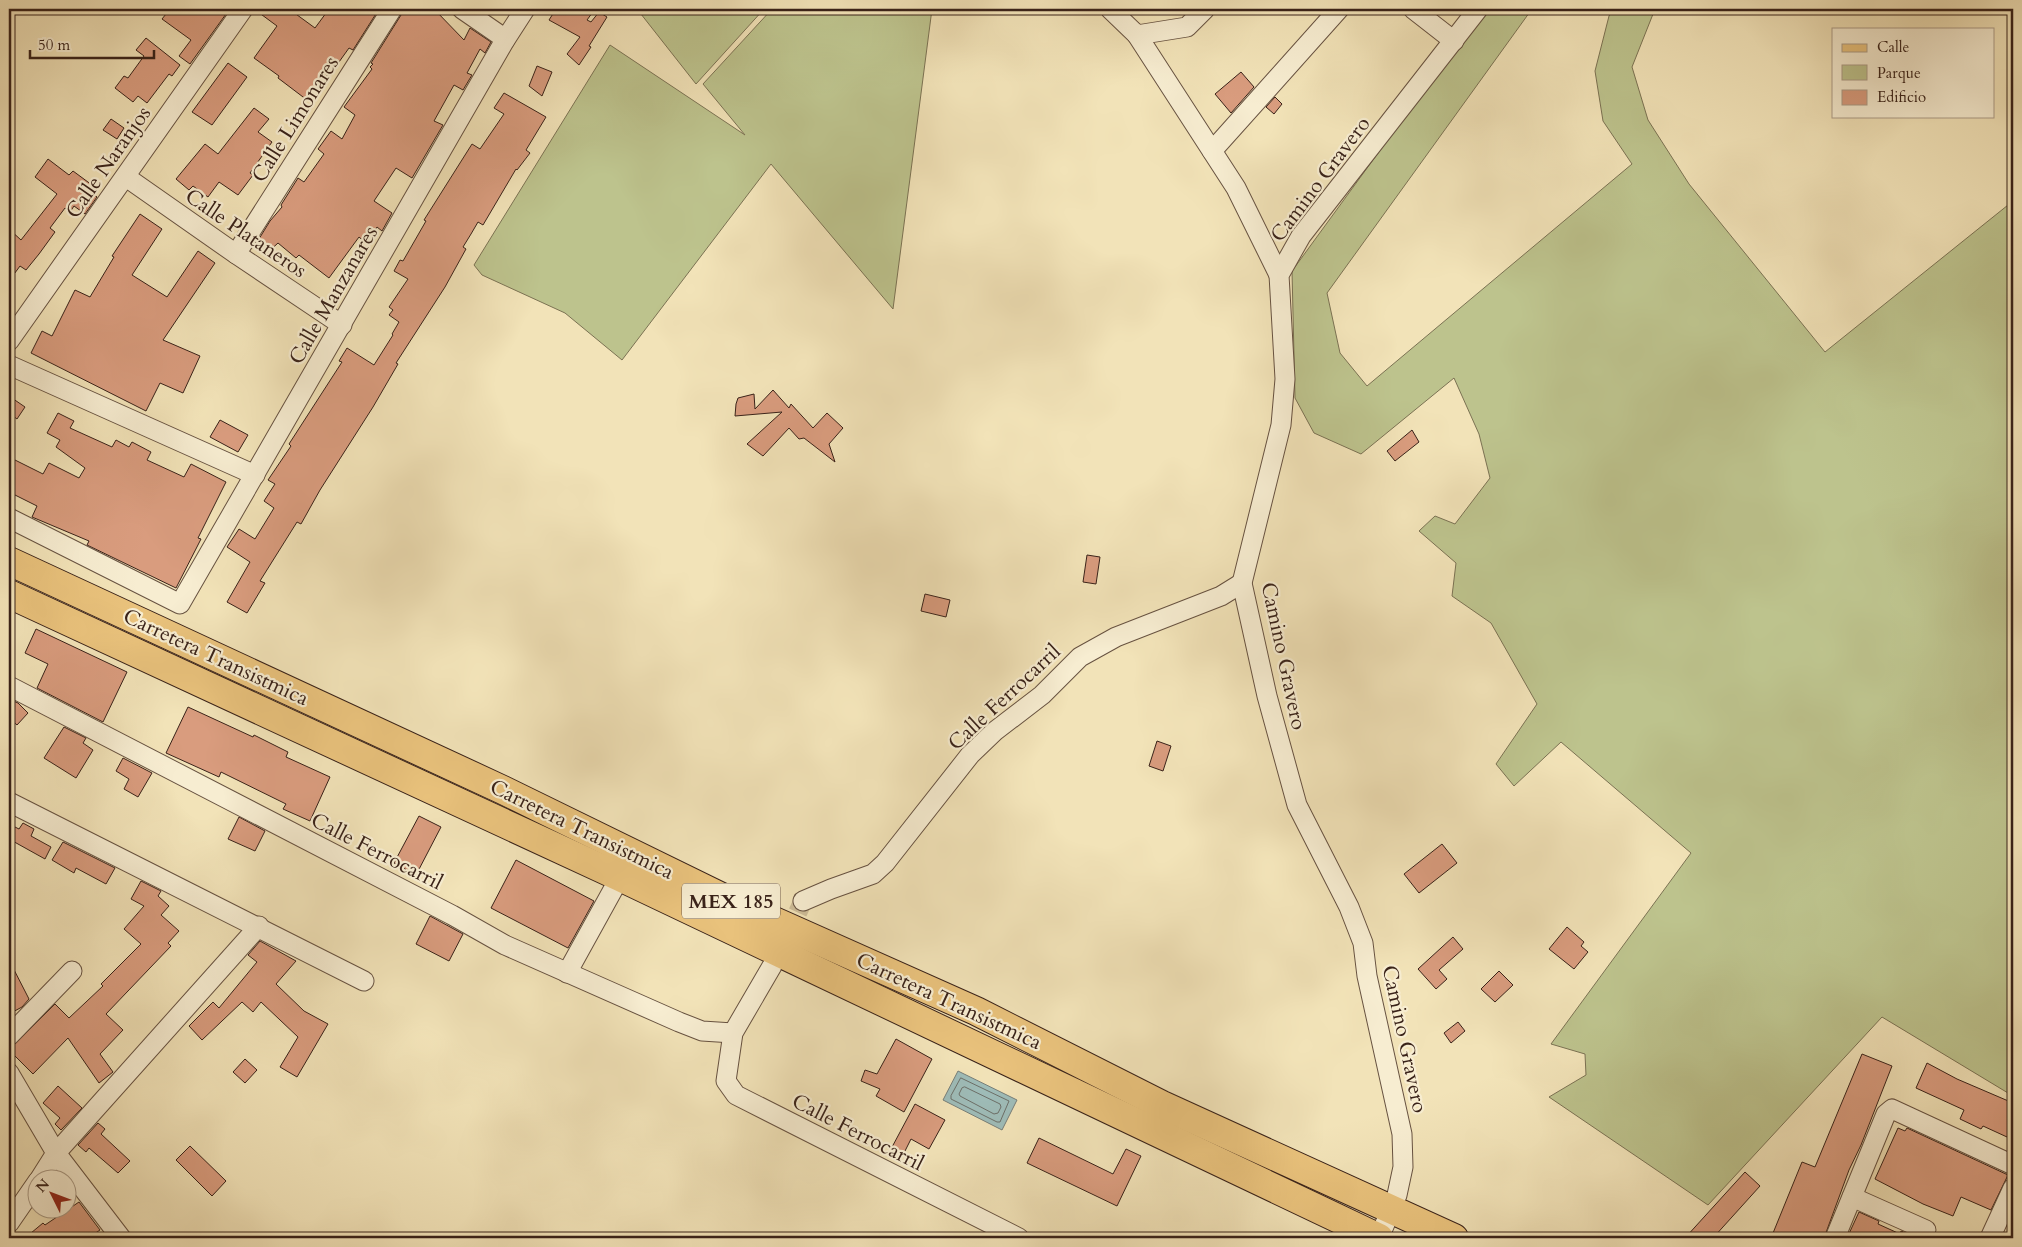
<svg xmlns="http://www.w3.org/2000/svg" width="2022" height="1247" viewBox="0 0 2022 1247" font-family="Cardo,serif">
<style>
.green{fill:#bdc38d;stroke:#7b7253}
.water{fill:#9ebcb8;stroke:#767e78}
.lines{fill:none;stroke-linecap:round;stroke-linejoin:round}
.shore{stroke:#6c6f68;stroke-width:1}
.building{fill:#d99c7e;stroke:#392219}
.street-tunnel{stroke:#cdbc98;stroke-width:19;stroke-dasharray:19 9;stroke-linecap:butt}
.street-casing{stroke:#675241;stroke-width:21}
.primary-casing{stroke:#392219;stroke-width:30}
.street{stroke:#f7edd1;stroke-width:19}
.primary{stroke:#e9c27c;stroke-width:28}
.labels{text-anchor:middle;stroke-width:4.5;stroke-linejoin:round;paint-order:stroke}
.shield{fill:#f7edd1;stroke:#725f50;stroke-width:1}
.shield-label{font-size:20px;font-weight:bold;fill:#392219}
.street-label{font-size:21px;fill:#392219;stroke:#f7edd1}
</style>
<rect width="100%" height="100%" fill="#f2e3b8"/>
<filter id="stains"><feTurbulence type="fractalNoise" baseFrequency=".004" numOctaves="4"/><feColorMatrix values="0 0 0 0 .2 0 0 0 0 .09 0 0 0 0 .02 0 0 0 .5 -.17"/></filter>
<radialGradient id="worn" r=".72"><stop offset=".6" stop-color="#630" stop-opacity="0"/><stop offset="1" stop-color="#630" stop-opacity=".3"/></radialGradient>
<g class="green">
<polygon points="637,9 764,9 696,84"/>
<polygon points="772,9 932,9 893,309 771,164 622,360 565,313 482,275 474,265 610,45 745,135 703,84"/>
<polygon points="1483,9 1532,9 1327,293 1340,353 1367,386 1632,164 1603,121 1595,71 1609,16 1613,9 1655,9 1632,67 1648,120 1689,184 1825,352 2013,201 2013,1096 1882,1017 1708,1205 1549,1097 1586,1075 1585,1054 1551,1044 1691,853 1561,742 1514,786 1496,764 1537,704 1491,623 1452,596 1456,563 1419,531 1435,516 1455,524 1490,478 1479,434 1454,378 1361,454 1314,433 1295,398 1292,271"/>
</g>
<polygon class="water" points="958,1071 1017,1100 1002,1130 943,1100"/>
<g class="lines">
<g class="shore">
<polygon points="961,1078 1009,1101 1000,1122 997,1122 951,1099 951,1096"/>
<polygon points="965,1087 1000,1104 1001,1107 998,1113 994,1114 960,1096 959,1094 962,1088"/>
</g>
</g>
<g class="building">
<polygon points="170,9 218,9 226,14 190,64 179,56 191,40 162,19"/>
<polygon points="254,9 289,9 315,28 329,9 379,9 353,50 349,48 329,76 327,75 307,100 278,78 279,76 254,58 277,26"/>
<polygon points="403,9 434,9 464,40 470,28 491,42 485,53 480,49 467,73 472,75 463,90 454,85 434,121 443,125 412,178 396,168 374,201 392,213 382,231 377,227 366,243 359,237 329,278 299,255 296,258 278,243 265,255 254,247 270,221 282,207 281,205 298,178 304,182 324,154 318,149 331,131 342,139 355,115 344,107 372,69 370,67 373,64 371,63 401,15"/>
<polygon points="556,9 595,9 587,20 591,22 599,12 607,17 589,46 591,47 579,65 567,54 580,37 549,20"/>
<polygon points="146,38 180,65 172,76 169,74 147,103 138,96 133,102 115,88 124,76 128,78 144,56 136,50"/>
<polygon points="228,63 247,77 212,125 192,112"/>
<polygon points="537,66 552,72 542,96 529,86"/>
<polygon points="1241,72 1254,87 1231,113 1215,94"/>
<polygon points="504,93 546,117 526,150 530,153 517,170 516,169 483,225 478,222 471,234 463,247 466,249 445,287 396,363 398,364 373,407 320,490 301,524 297,522 260,581 265,583 247,613 227,602 250,562 227,547 239,529 255,539 274,508 264,501 275,484 268,480 291,446 289,444 342,362 339,361 347,348 374,365 393,335 392,334 399,322 389,315 393,310 389,307 408,279 394,271 400,260 403,261 426,221 424,220 472,144 480,149 504,114 494,108"/>
<polygon points="1275,97 1282,104 1274,114 1266,107"/>
<polygon points="254,108 269,119 258,132 272,142 250,173 253,175 238,195 219,182 208,197 193,186 189,190 176,179 205,144 218,154"/>
<polygon points="111,119 124,128 117,139 103,130"/>
<polygon points="48,159 69,175 73,171 92,185 88,190 97,197 85,214 74,206 70,212 65,208 50,228 55,232 39,254 26,270 20,266 9,281 9,229 21,240 57,194 35,177"/>
<polygon points="140,214 162,229 132,275 167,297 198,251 215,263 163,340 200,356 183,393 160,383 146,411 31,353 42,331 52,336 75,290 90,297 114,257 112,256"/>
<polygon points="773,390 789,408 791,404 813,428 827,413 843,428 829,444 835,462 804,438 799,439 789,428 763,456 747,444 782,412 735,416 736,404 738,398 754,394 755,409"/>
<polygon points="9,396 25,407 17,419 9,413"/>
<polygon points="58,413 74,421 70,428 112,447 116,440 129,447 132,442 151,452 147,460 184,477 191,464 226,482 198,538 201,539 176,588 87,545 89,541 32,517 37,506 9,492 9,457 43,474 49,463 79,478 85,468 56,447 60,440 47,433"/>
<polygon points="220,420 248,435 238,452 210,437"/>
<polygon points="1412,430 1419,442 1395,461 1387,451"/>
<polygon points="1087,555 1100,557 1096,584 1083,582"/>
<polygon points="925,594 950,600 946,617 921,611"/>
<polygon points="36,629 127,672 103,722 37,688 48,664 25,653"/>
<polygon points="9,699 18,703 28,713 17,725 9,718"/>
<polygon points="188,707 253,737 254,735 288,752 286,757 330,777 310,821 283,809 286,804 221,772 219,777 166,753"/>
<polygon points="64,727 86,738 83,743 93,750 76,778 44,758"/>
<polygon points="1157,741 1171,746 1163,771 1149,766"/>
<polygon points="123,758 152,773 138,797 124,789 129,779 116,771"/>
<polygon points="419,816 441,827 416,875 394,863"/>
<polygon points="239,817 265,831 255,851 228,839"/>
<polygon points="23,823 34,829 31,836 51,847 45,859 9,839 9,824 19,829"/>
<polygon points="63,842 115,868 106,884 76,868 74,873 52,860"/>
<polygon points="1442,844 1457,863 1419,893 1404,874"/>
<polygon points="516,860 594,901 568,948 491,908"/>
<polygon points="141,881 161,891 158,896 169,906 161,915 179,931 168,943 171,946 106,1014 123,1030 100,1054 113,1072 99,1083 68,1038 33,1074 9,1050 55,1004 69,1018 103,986 101,984 141,944 124,929 144,906 131,899"/>
<polygon points="430,916 463,934 449,961 416,944"/>
<polygon points="1567,927 1584,942 1581,946 1588,952 1574,969 1549,949"/>
<polygon points="1453,937 1463,949 1439,970 1447,979 1436,989 1418,969"/>
<polygon points="260,941 296,961 276,984 304,1011 328,1024 297,1077 280,1067 298,1037 261,1002 253,1012 242,1002 202,1040 189,1026 213,1002 219,1008 257,962 248,955"/>
<polygon points="9,960 29,999 22,1007 9,1014"/>
<polygon points="1499,971 1513,985 1495,1002 1481,989"/>
<polygon points="1458,1022 1465,1031 1451,1043 1444,1033"/>
<polygon points="896,1039 932,1059 904,1112 876,1096 880,1089 861,1081 865,1070 877,1074"/>
<polygon points="1862,1054 1892,1066 1861,1145 1849,1170 1824,1238 1771,1238 1802,1162 1815,1167"/>
<polygon points="245,1059 257,1070 245,1083 233,1072"/>
<polygon points="1927,1063 1957,1079 2013,1103 2013,1124 2007,1137 1983,1126 1981,1129 1960,1119 1964,1110 1916,1088"/>
<polygon points="58,1086 82,1108 61,1130 55,1124 60,1118 43,1103"/>
<polygon points="915,1104 945,1120 929,1149 911,1139 903,1155 891,1149"/>
<polygon points="98,1123 105,1129 101,1134 130,1161 118,1173 89,1148 86,1152 78,1145"/>
<polygon points="1898,1128 1905,1131 1907,1128 2008,1175 1991,1210 1961,1197 1953,1216 1923,1204 1875,1179"/>
<polygon points="1039,1138 1113,1174 1126,1149 1141,1156 1117,1206 1027,1163"/>
<polygon points="190,1146 226,1181 212,1196 176,1160"/>
<polygon points="1745,1172 1760,1186 1713,1238 1685,1238"/>
<polygon points="79,1202 100,1230 88,1238 25,1238 43,1223 45,1225"/>
<polygon points="1859,1212 1879,1221 1878,1224 1900,1234 1901,1231 1917,1238 1847,1238"/>
</g>
<g class="lines">
<polyline class="street-tunnel" points="786,938 803,901"/>
<g class="street-casing">
<g id="street">
<polyline points="462,9 504,38 505,40"/>
<polyline points="1110,9 1137,35 1187,27 1205,9"/>
<polyline points="1413,9 1454,41"/>
<polyline points="1137,35 1236,188 1279,275"/>
<polyline points="1212,151 1339,9"/>
<polyline points="126,177 236,254 342,325"/>
<polyline points="236,254 392,9"/>
<polyline points="9,341 243,9"/>
<polyline points="9,365 255,475"/>
<polyline points="9,518 180,604 505,40 525,9"/>
<polyline points="9,686 452,915 505,945 679,1022 702,1031 733,1033"/>
<polyline points="9,802 364,981"/>
<polyline points="803,901 831,889 873,874 885,863 970,755 995,731 1042,695 1080,657 1116,637 1221,596 1242,583"/>
<polyline points="772,966 733,1033 726,1081 736,1095 1019,1238"/>
<polyline points="567,973 620,877"/>
<polyline points="9,1036 72,971"/>
<polyline points="9,1073 56,1153 121,1238"/>
<polyline points="39,1180 56,1153 259,926"/>
<polyline points="1852,1197 1926,1230"/>
<polyline points="9,1223 38,1181"/>
<polyline points="1379,1238 1397,1195 1403,1167 1402,1134 1367,976 1363,943 1349,907 1297,805 1267,696 1242,583 1281,425 1285,379 1279,275 1301,236 1478,9"/>
<polyline points="1835,1238 1886,1114 1892,1109 2013,1165"/>
<polyline points="1990,1238 2013,1188"/>
</g>
</g>
<g class="primary-casing">
<g id="primary">
<polyline points="9,561 503,790 738,905 976,1011 1162,1105 1454,1238"/>
<polyline points="9,594 620,877 1379,1238"/>
</g>
</g>
<use href="#street" class="street"/>
<use href="#primary" class="primary"/>
</g>
<g class="labels">
<rect class="shield" x="682" y="883.5" width="98" height="35" rx="4"/>
<g class="shield-label">
<text x="731" y="908">MEX 185</text>
</g>
<g class="street-label">
<text transform="translate(295 119) rotate(-58)" y="7">Calle Limonares</text>
<text transform="translate(108 162) rotate(-55)" y="7">Calle Naranjos</text>
<text transform="translate(1320 179) rotate(-53)" y="7">Camino Gravero</text>
<text transform="translate(246 233) rotate(34)" y="7">Calle Plataneros</text>
<text transform="translate(333 295) rotate(-60)" y="7">Calle Manzanares</text>
<text transform="translate(1284 656) rotate(78)" y="7">Camino Gravero</text>
<text transform="translate(216 657) rotate(25)" y="7">Carretera Transistmica</text>
<text transform="translate(1004 697) rotate(-43)" y="7">Calle Ferrocarril</text>
<text transform="translate(582 829) rotate(26)" y="7">Carretera Transistmica</text>
<text transform="translate(377 851) rotate(27)" y="7">Calle Ferrocarril</text>
<text transform="translate(949 1001) rotate(25)" y="7">Carretera Transistmica</text>
<text transform="translate(1405 1039) rotate(78)" y="7">Camino Gravero</text>
<text transform="translate(858 1132) rotate(27)" y="7">Calle Ferrocarril</text>
</g>
</g>
<rect width="2022" height="1247" fill="none" stroke="#f2e3b8" stroke-width="30"/>
<rect x="10" y="10" width="2002" height="1227" fill="none" stroke="#392219" stroke-width="2.5"/>
<rect x="15" y="15" width="1992" height="1217" fill="none" stroke="#392219"/>
<rect x="1832" y="28" width="162" height="90" fill="#f7edd1" stroke="#ab9c87"/>
<rect x="1842" y="44" width="25" height="8" fill="#e9c27c" stroke="#ab9c87"/>
<text x="1877" y="52" font-size="15" fill="#392219">Calle</text>
<rect x="1842" y="65" width="25" height="15" fill="#bdc38d" stroke="#ab9c87"/>
<text x="1877" y="78" font-size="15" fill="#392219">Parque</text>
<rect x="1842" y="90" width="25" height="15" fill="#d99c7e" stroke="#ab9c87"/>
<text x="1877" y="102" font-size="15" fill="#392219">Edificio</text>
<g transform="translate(52 1194) rotate(312)"><circle r="24" fill="#f7edd1" stroke="#ab9c87"/>
<path d="M0-4L9 19L0 12L-9 19Z" fill="#8f2418"/>
<text y="-8" font-size="14" font-weight="bold" text-anchor="middle" fill="#392219">N</text>
</g>
<path d="M30 50v8h124v-8" fill="none" stroke="#392219" stroke-width="2.5"/>
<text x="38" y="50" font-size="15" fill="#392219" stroke="#f7edd1" stroke-width="4" paint-order="stroke">50 m</text>
<rect width="100%" height="100%" filter="url(#stains)"/>
<rect width="100%" height="100%" fill="url(#worn)"/>
</svg>
